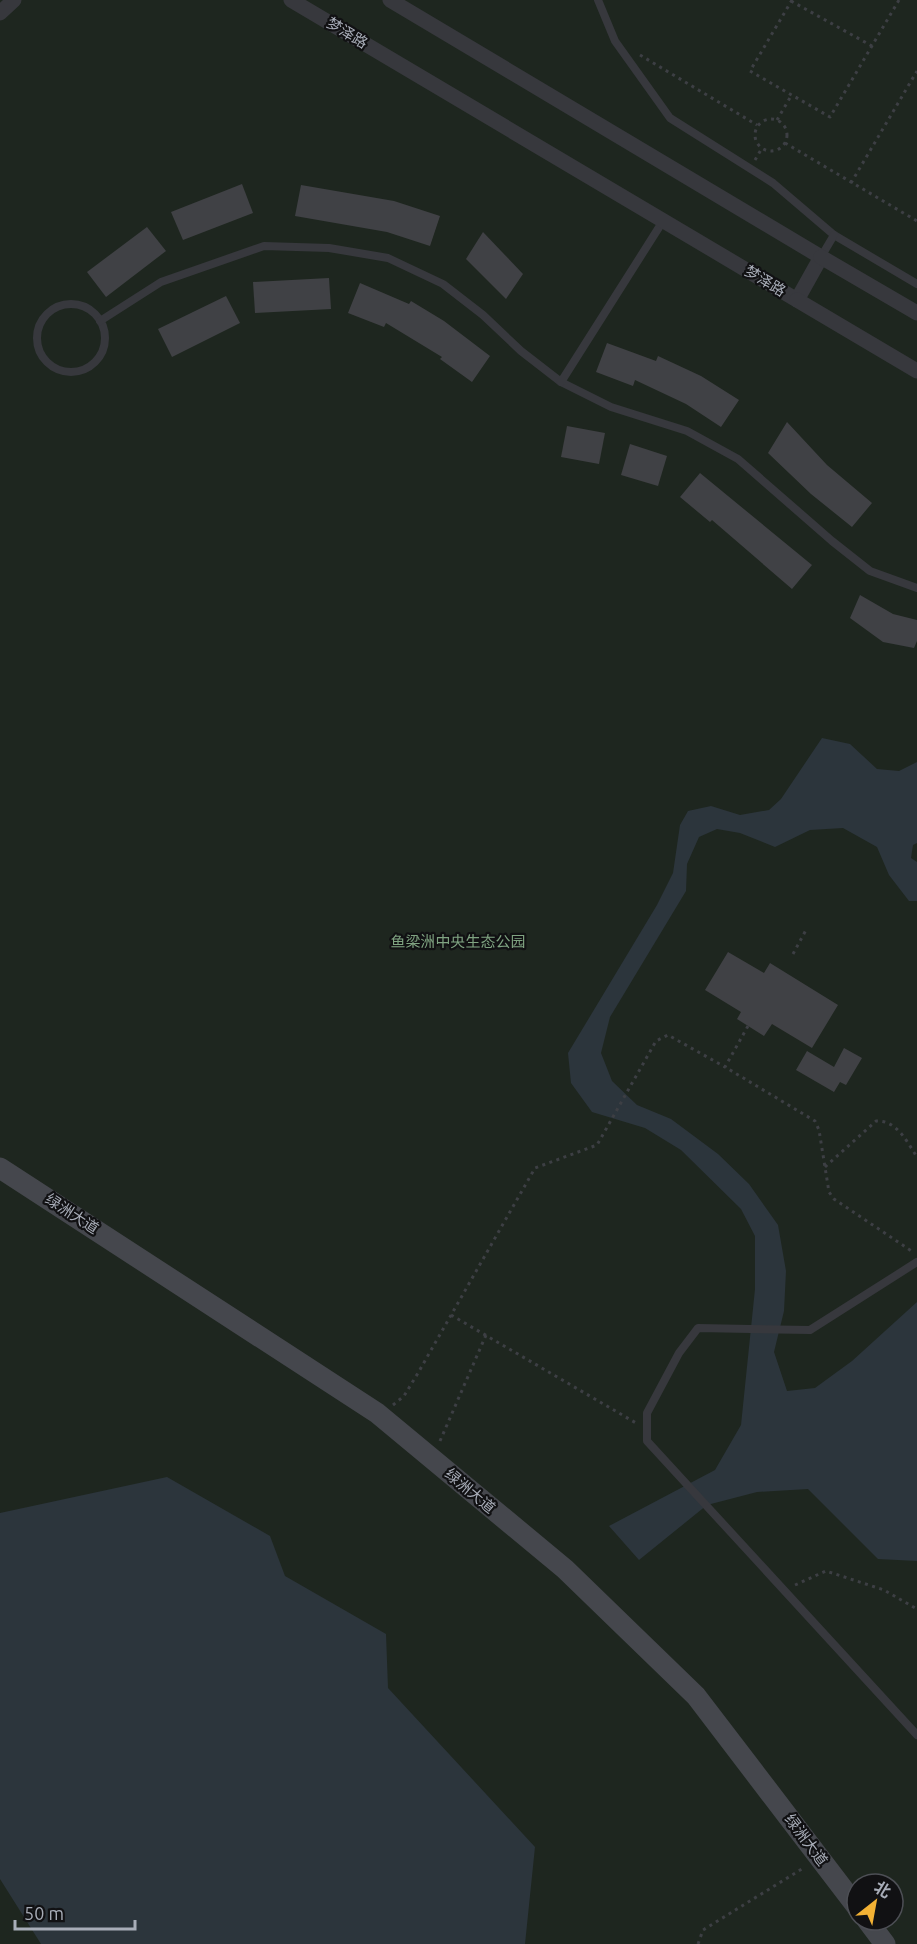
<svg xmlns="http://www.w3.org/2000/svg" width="917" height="1944" viewBox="0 0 917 1944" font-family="Ubuntu,'Noto Sans SC',sans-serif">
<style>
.green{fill:#1e261f;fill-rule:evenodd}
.water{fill:#2c353c}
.building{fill:#404145}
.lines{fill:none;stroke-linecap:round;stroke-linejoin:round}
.path{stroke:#3d3f44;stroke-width:3;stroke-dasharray:3 4.5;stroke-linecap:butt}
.lane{stroke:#37383d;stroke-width:8}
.street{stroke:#37383d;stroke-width:15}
.secondary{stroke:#45474d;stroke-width:21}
.labels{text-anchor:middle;stroke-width:4.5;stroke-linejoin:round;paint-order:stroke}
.street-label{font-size:15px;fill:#a8adb8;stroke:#111113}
.park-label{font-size:15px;fill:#7fa381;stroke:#111113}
</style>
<rect width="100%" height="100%" fill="#161618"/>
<path class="green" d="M0 0H917V1944H0ZM857 1884H893V1920H857Z"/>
<g class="water">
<polygon points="822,738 850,744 877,769 899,771 917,762 917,843 913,845 911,858 917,862 917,901 909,901 889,875 877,847 843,828 810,830 775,847 740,833 717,829 699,837 687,864 686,891 610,1017 601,1053 612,1081 637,1105 671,1119 718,1154 749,1184 778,1225 786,1271 784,1311 774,1352 787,1391 815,1388 852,1361 917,1302 917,1561 878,1559 808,1489 757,1492 707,1505 639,1560 609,1526 715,1470 741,1425 755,1289 755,1236 741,1209 681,1150 645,1128 592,1112 571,1083 568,1053 657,905 673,873 680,825 688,811 711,806 740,815 769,810 781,799"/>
<polygon points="167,1477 270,1536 285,1576 386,1634 388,1688 535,1847 525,1944 41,1944 0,1879 0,1513"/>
</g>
<g class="building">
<polygon points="242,184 253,213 183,240 171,212"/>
<polygon points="301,185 394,201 440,216 430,246 387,232 295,216"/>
<polygon points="147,227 166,251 106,297 87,272"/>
<polygon points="483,232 523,274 506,299 466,259"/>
<polygon points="329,278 331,309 255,313 253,282"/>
<polygon points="360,283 409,304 411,301 444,321 490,356 472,382 440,359 442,357 386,323 384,327 348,313"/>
<polygon points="226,296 240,323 172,357 158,329"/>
<polygon points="607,343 656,361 658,356 701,376 739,400 721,427 686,404 635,380 633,386 596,372"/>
<polygon points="787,422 827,465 872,503 852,527 811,494 768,453"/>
<polygon points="567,426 605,433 599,464 561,457"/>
<polygon points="630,444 667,456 658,486 621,475"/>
<polygon points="700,473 812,565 792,589 712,520 710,522 680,497"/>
<polygon points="860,595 893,614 917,620 917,641 914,648 883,642 850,618"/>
<polygon points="728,952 764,973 770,963 838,1005 812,1048 772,1024 764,1036 737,1019 741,1012 705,990"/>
<polygon points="844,1048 862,1058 846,1085 840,1082 834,1092 796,1070 807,1051 834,1067"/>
</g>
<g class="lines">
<g class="path">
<polyline points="792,0 750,71 830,117 899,0"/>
<polyline points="791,1 872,46"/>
<polyline points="640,55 757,125"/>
<circle cx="771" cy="135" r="16"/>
<polyline points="777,120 791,96"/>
<polyline points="785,143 917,221"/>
<polyline points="755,160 762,148"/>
<polyline points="851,183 917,71"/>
<polyline points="793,954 806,930"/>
<polyline points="748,1026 725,1067 815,1121 819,1130 829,1192 834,1199 913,1252"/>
<path d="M825 1167 876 1121C897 1120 907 1142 917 1157"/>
<polyline points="451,1315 636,1423"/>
<polyline points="393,1405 404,1396 418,1373 535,1168 597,1145 656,1041 668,1035 725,1067"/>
<polyline points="440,1441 486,1335"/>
<polyline points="795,1585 826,1571 884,1590 917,1609"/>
<polyline points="698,1944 703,1930 805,1867"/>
</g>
<g class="lane">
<polyline points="598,0 615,41 670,118 773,183 834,235 917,284"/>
<polyline points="821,257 834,235"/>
<circle cx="71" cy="338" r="34"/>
<polyline points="100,321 161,282 264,246 329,248 388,258 443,284 483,315 521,351 561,382 611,407 687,431 738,459 832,541 870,571 917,588"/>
<polyline points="561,382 663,221"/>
<polyline points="917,1262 810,1330 698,1328 679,1353 647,1413 647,1441 917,1735"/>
</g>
<g class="street">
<polyline points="291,0 797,300 821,257 390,0"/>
<polyline points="0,13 14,0"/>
<polyline points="821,257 917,313"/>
<polyline points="797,300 917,371"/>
</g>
<g class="secondary">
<polyline points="0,1168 377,1413 565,1569 696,1696 857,1907"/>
<polyline points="867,1920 885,1944"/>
</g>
</g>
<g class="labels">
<g class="street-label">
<text transform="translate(347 33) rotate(31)" y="5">梦泽路</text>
<text transform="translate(765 281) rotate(31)" y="5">梦泽路</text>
<text transform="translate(72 1214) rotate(33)" y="5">绿洲大道</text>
<text transform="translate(470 1491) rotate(40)" y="5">绿洲大道</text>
<text transform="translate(806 1840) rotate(53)" y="5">绿洲大道</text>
</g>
<g class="park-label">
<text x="458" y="947">鱼梁洲中央生态公园</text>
</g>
</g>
<g transform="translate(875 1902) rotate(31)"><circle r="28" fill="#111113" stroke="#4d4f55" stroke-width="1.5"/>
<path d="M0-4.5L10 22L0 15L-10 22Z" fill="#f2b134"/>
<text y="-9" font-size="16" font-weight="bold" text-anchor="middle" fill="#a8adb8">北</text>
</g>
<path d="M15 1920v9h120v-9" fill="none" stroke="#a8adb8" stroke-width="3"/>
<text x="24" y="1920" font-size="18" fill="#a8adb8" stroke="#111113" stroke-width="4.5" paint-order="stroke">50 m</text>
</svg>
